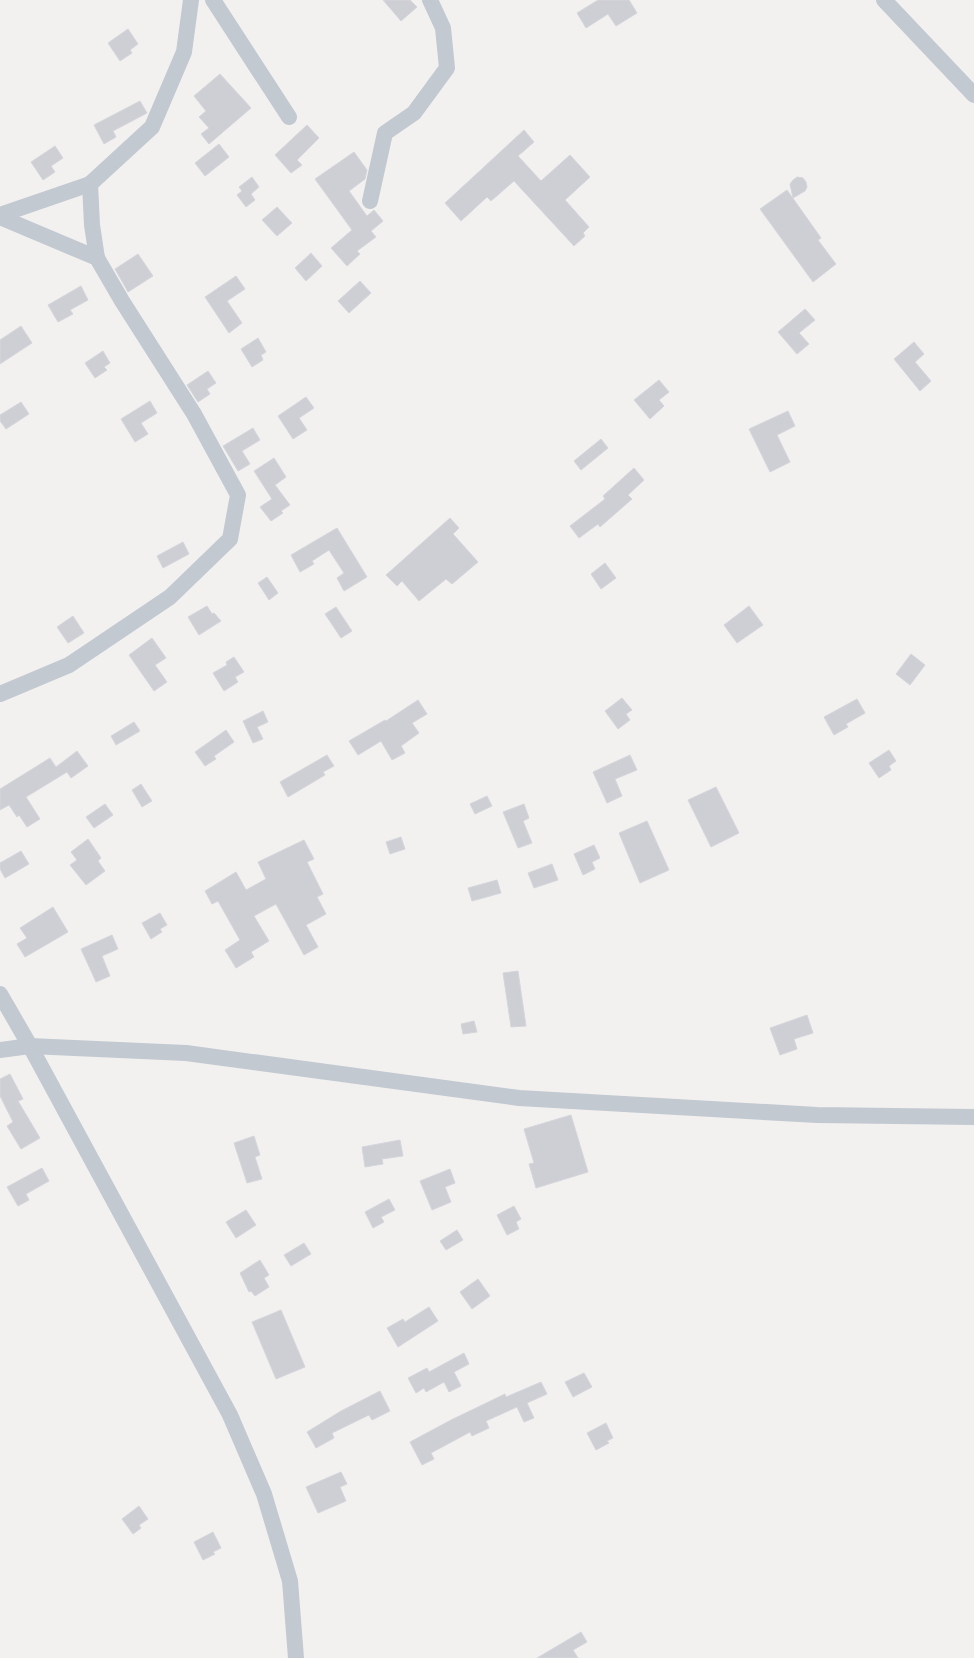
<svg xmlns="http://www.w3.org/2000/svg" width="974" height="1658" viewBox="0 0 974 1658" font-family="Commissioner,sans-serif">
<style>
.building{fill:#cecfd4;stroke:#d5d6db}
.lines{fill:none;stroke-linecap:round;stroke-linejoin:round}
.minor{stroke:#c2c9d1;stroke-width:16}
</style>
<rect width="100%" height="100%" fill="#f3f1f0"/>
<g class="building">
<polygon points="383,0 410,0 417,7 401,21"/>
<polygon points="598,0 629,0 637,13 616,26 608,14 586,28 577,13"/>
<polygon points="128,29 138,44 130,50 132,53 120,61 108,43"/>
<polygon points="220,74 251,108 209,144 201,134 209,128 199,117 206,111 194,96"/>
<polygon points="140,101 147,113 113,131 116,137 104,144 94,125"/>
<polygon points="307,125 319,138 297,160 302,165 291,173 275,155"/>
<polygon points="524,130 534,142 518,156 541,181 570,155 590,177 565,200 589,227 583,233 585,236 574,246 514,181 491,201 487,197 461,221 445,203"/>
<polygon points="219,144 229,157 205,176 195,163"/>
<polygon points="55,146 63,158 51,166 55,172 43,180 31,162"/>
<polygon points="354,152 367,170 365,179 349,191 367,216 374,210 383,221 371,231 376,237 357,251 360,254 347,266 331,248 352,230 315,179"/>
<polygon points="252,177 259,187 251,194 255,200 246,207 237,195 242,191 239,187"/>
<polygon points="797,177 803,178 806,182 807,187 805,191 793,198 790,184 793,180"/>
<polygon points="787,190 821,238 818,240 836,264 813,282 760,209"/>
<polygon points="277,207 292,223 277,236 262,220"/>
<polygon points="311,253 322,266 306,281 295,268"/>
<polygon points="138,254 153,276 128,292 115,269"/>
<polygon points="236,276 245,289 227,301 242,323 229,333 205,297"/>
<polygon points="360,281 371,293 349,313 338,301"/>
<polygon points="81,286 88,300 70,310 73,314 58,322 48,305"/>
<polygon points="805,309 815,320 799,333 809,344 797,354 778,332"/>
<polygon points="21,326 32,343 0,364 0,340"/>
<polygon points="258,338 266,352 261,355 263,360 252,367 241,349"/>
<polygon points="914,342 924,354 915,362 931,381 920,391 894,359"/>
<polygon points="103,351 110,363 104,367 107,370 95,378 85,363"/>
<polygon points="208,371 216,383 207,389 210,394 198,402 187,385"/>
<polygon points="659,380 669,392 659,400 664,406 650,419 634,400"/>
<polygon points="306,397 314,408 299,418 307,430 293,439 278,416"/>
<polygon points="150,401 157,413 141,423 148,434 135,442 121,419"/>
<polygon points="21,402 29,414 6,429 0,421 0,415"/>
<polygon points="788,411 795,426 777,435 790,462 770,472 749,429"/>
<polygon points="253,428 260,440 242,451 250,464 238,471 223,446"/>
<polygon points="601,439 608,448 581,470 574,461"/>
<polygon points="274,458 286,477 275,485 290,505 281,511 283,513 271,521 260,507 272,499 254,471"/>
<polygon points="634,468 644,480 628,495 632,499 600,527 598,524 579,538 570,526 605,499 603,496"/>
<polygon points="450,518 459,528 453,534 478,562 452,584 446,579 419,601 402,581 397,586 386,575"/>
<polygon points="337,528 367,577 344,591 337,578 344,573 329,550 312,561 314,564 300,572 291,555"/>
<polygon points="183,542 189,554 163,568 157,556"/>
<polygon points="605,563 616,578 601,589 591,574"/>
<polygon points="267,577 278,593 269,600 258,583"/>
<polygon points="207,606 212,614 214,613 221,621 199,635 188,617"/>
<polygon points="749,606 763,625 737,643 724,625"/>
<polygon points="336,607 352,631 341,638 325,614"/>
<polygon points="73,616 84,633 68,643 57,627"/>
<polygon points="152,638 166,658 155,665 167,682 154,691 129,655"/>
<polygon points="911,654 925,665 910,685 896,674"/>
<polygon points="234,657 244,672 235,677 238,682 224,691 213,673 227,665 226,662"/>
<polygon points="622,698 632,710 626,714 630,720 618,729 605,711"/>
<polygon points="857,699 865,713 846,724 848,727 834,735 824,717"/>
<polygon points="418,700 427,714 412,723 419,733 401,746 405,753 392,760 381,741 358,755 349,741 385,720 386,721"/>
<polygon points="263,711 268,722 257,727 263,739 253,743 243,721"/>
<polygon points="134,722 140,731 116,745 111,736"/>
<polygon points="226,730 234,742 214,756 216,759 205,766 195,752"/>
<polygon points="889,750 896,761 889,766 891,770 879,778 869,763"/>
<polygon points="77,751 88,766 71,778 67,772 26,797 40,819 27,827 19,815 17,817 9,805 0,810 0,789 50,758 56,767"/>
<polygon points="327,755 334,766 323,772 325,775 288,797 280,782"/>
<polygon points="630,755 637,770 615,779 622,796 607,803 593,772"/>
<polygon points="141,784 152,801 142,807 132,790"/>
<polygon points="716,787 739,833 711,847 688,800"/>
<polygon points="487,796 492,806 475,814 470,804"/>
<polygon points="105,804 113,815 94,828 86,817"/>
<polygon points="524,804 529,818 523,821 532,843 518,848 503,812"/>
<polygon points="647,821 669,870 640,883 619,833"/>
<polygon points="401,837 405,849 390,854 386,842"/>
<polygon points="88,839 101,858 98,861 105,871 86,885 70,865 77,860 71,852"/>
<polygon points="304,840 314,859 307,862 323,894 317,897 326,914 306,925 318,947 304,955 276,904 254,916 269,941 251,952 254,957 236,968 225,950 240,940 218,901 212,904 205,891 236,872 246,890 266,879 258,862"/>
<polygon points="594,845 600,858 592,862 595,869 583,875 574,854"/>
<polygon points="21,851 29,864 5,878 0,869 0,863"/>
<polygon points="552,864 558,880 534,888 528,873"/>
<polygon points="497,880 501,893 472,901 468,888"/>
<polygon points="53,907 68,932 25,957 17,944 27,938 20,928"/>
<polygon points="160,913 167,925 160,929 162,932 151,939 142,923"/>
<polygon points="112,935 118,949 102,956 110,976 96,982 81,949"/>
<polygon points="518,971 526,1026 511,1027 503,973"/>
<polygon points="807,1015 813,1033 794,1039 797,1049 780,1055 770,1028"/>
<polygon points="474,1021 477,1032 463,1034 461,1024"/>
<polygon points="10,1074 23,1099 18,1101 40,1138 21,1149 7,1126 13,1122 0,1096 0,1079"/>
<polygon points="571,1115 588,1172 536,1188 529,1164 534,1163 524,1129"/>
<polygon points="254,1136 260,1155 255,1157 262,1179 247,1183 234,1143"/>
<polygon points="400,1140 403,1156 382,1159 383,1164 365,1167 362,1147"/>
<polygon points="42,1168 49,1181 26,1194 29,1200 18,1206 7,1187"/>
<polygon points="450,1169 455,1183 445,1187 451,1202 432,1210 420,1181"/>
<polygon points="389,1199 395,1210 381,1217 384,1222 373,1228 365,1212"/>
<polygon points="514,1206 521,1219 516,1222 519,1229 507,1235 497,1215"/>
<polygon points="246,1210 256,1225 236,1238 226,1222"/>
<polygon points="457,1230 463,1240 446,1250 440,1241"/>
<polygon points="304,1243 311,1254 291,1266 284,1255"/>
<polygon points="260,1260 269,1275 264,1278 269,1287 255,1296 251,1291 249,1292 240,1273"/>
<polygon points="478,1279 490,1296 472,1309 460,1292"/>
<polygon points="429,1307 438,1321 398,1347 387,1328 403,1319 405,1322"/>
<polygon points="281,1310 305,1367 276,1379 252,1322"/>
<polygon points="464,1353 469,1364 454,1372 461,1386 449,1392 444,1382 426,1392 424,1388 416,1393 408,1378 427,1368 429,1372"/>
<polygon points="584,1373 592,1387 573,1397 565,1382"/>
<polygon points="541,1382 547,1394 527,1403 534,1418 524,1422 517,1407 486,1421 489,1428 472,1436 470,1432 431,1453 434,1459 422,1465 410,1442 451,1420 505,1394 506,1397"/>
<polygon points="380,1391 390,1411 372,1420 369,1415 332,1433 334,1438 316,1448 307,1432 341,1411"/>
<polygon points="606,1423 613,1438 607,1441 609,1443 596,1450 587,1433"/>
<polygon points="341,1472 347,1484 340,1487 346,1501 318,1513 306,1487"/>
<polygon points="139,1506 148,1519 139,1525 141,1528 133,1534 122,1519"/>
<polygon points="213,1532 221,1548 213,1552 215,1554 203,1560 194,1542"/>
<polygon points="581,1632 587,1642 573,1650 578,1658 537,1658"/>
</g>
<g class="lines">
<g class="minor">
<polyline points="213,0 289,117"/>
<polyline points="884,0 974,95"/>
<polyline points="370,201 385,133 414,113 447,68 443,28 430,0"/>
<polyline points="0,215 90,184"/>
<polyline points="0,217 97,258 122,301 194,414 238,495 230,539 170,597 69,665 0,694"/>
<polyline points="97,258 92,225 90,184 152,127 184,52 191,0"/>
<polyline points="0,994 30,1046 230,1415 264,1494 290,1581 296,1658"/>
<polyline points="0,1050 30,1046 186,1053 519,1098 817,1115 974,1117"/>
</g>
</g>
</svg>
